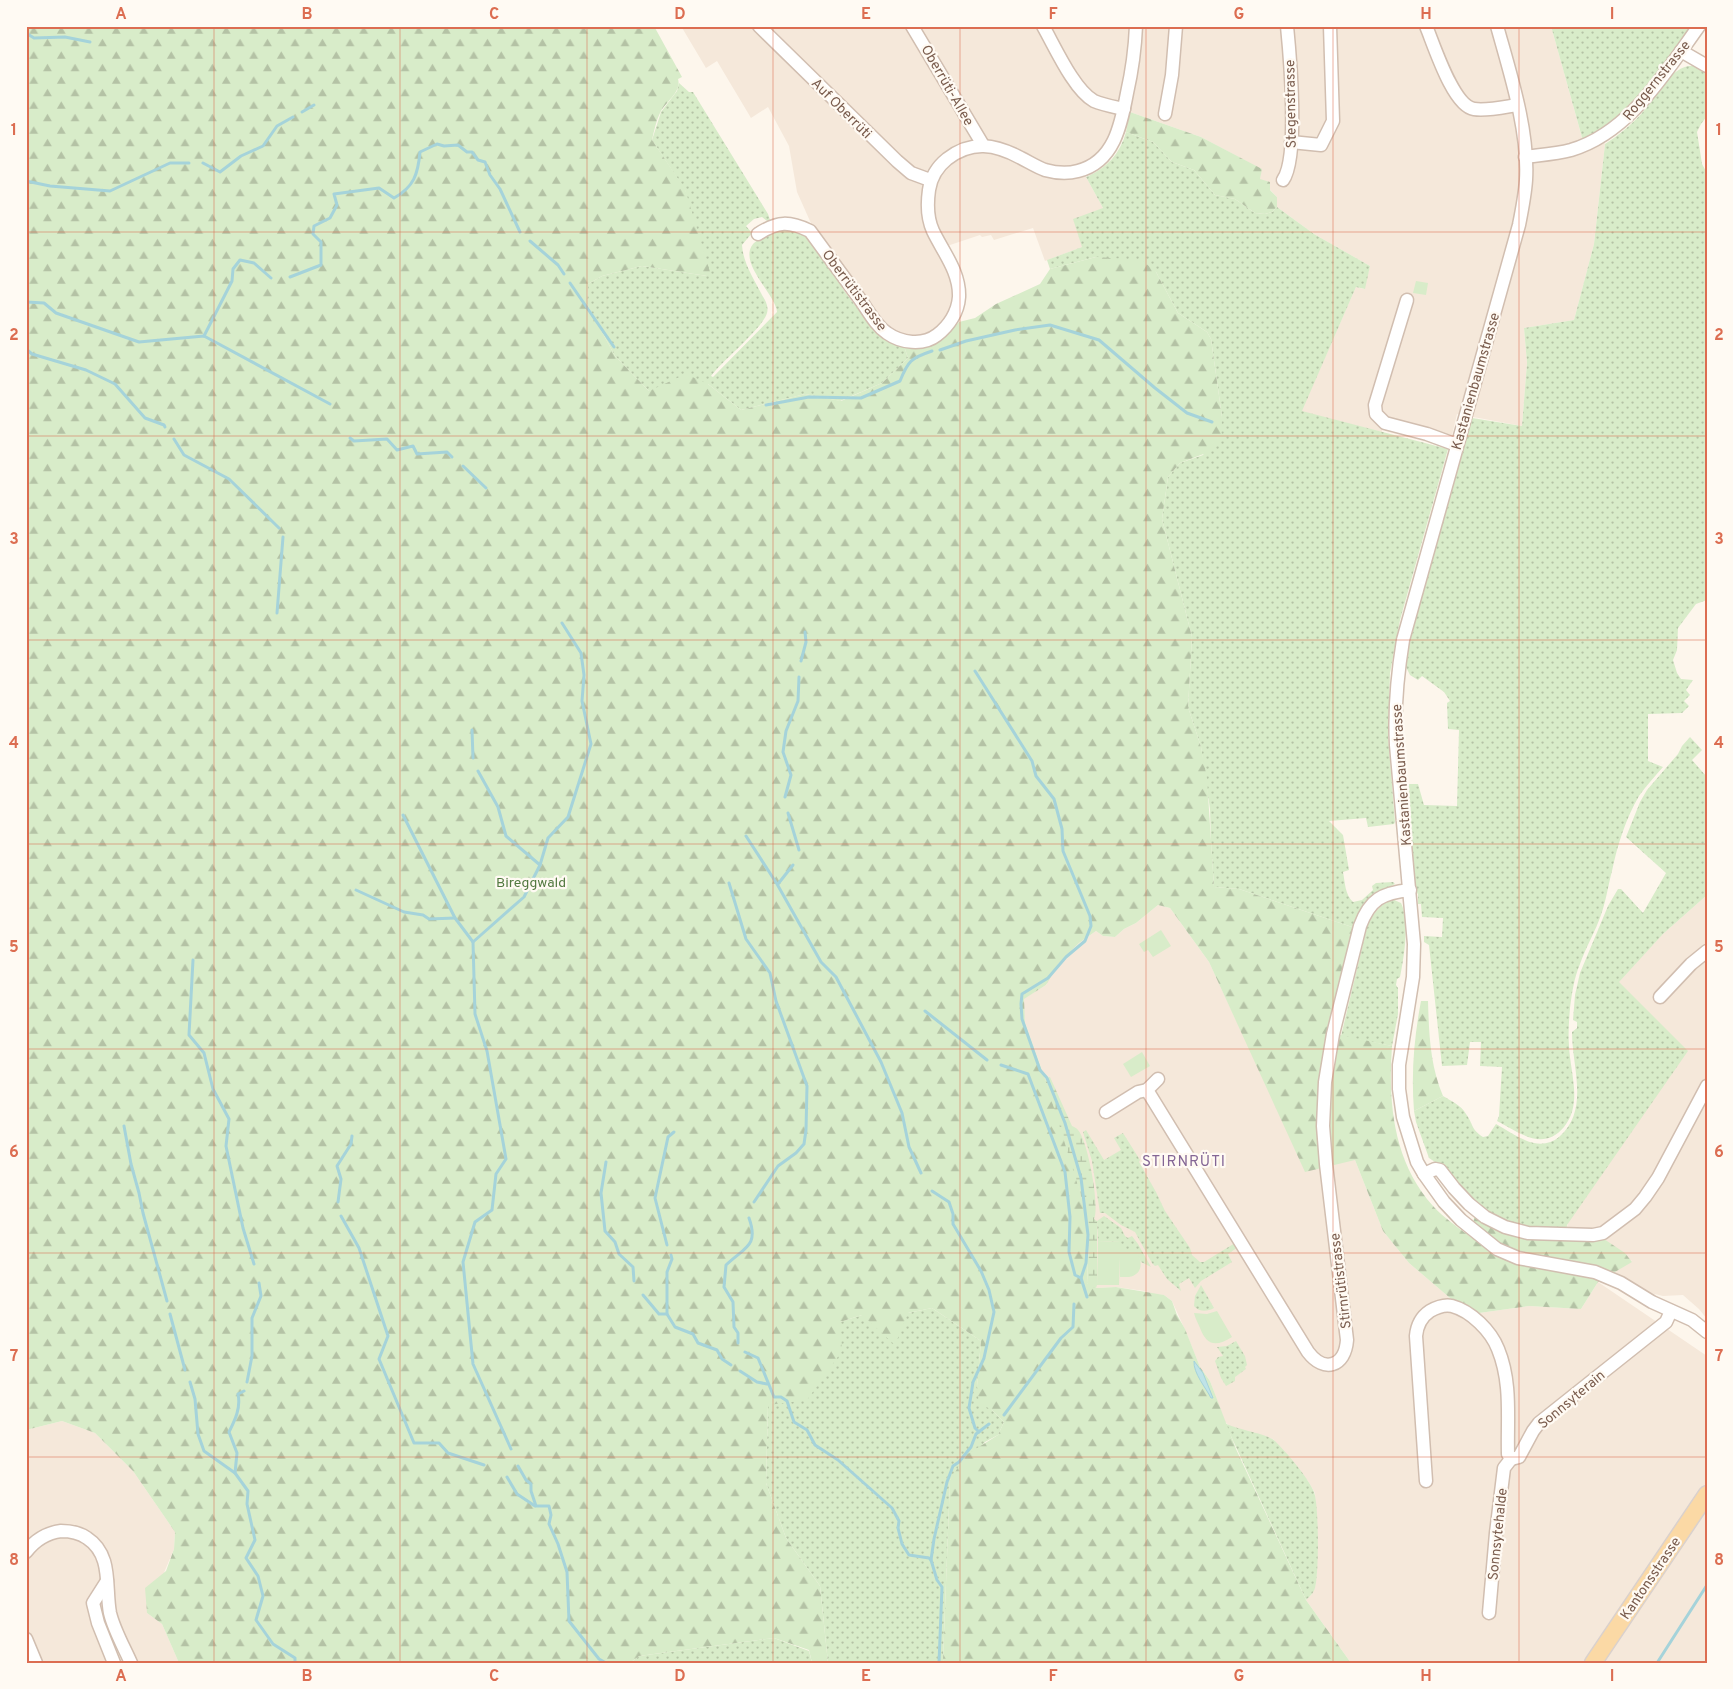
<svg xmlns="http://www.w3.org/2000/svg" width="1733" height="1689" viewBox="0 0 1733 1689" font-family="Overpass,sans-serif">
<style>
.residential{fill:#f5e8da}
.grass{fill:url(#grass-dots)}
.forest{fill:url(#forest-firs)}
.wetland{fill:url(#wetland-marsh)}
.green{fill:#d8ecc9}
.water{fill:#bfe3e8;stroke:#a5d3da}
.lines{fill:none;stroke-linecap:round;stroke-linejoin:round}
.stream{stroke:#a5d3da;stroke-width:3}
.minor-casing{stroke:#d1beb0;stroke-width:15}
.major-casing{stroke:#dad1cd;stroke-width:19}
.minor{stroke:#fff;stroke-width:12}
.major{stroke:#fbd9a5;stroke-width:16}
.grid{fill:none;stroke:#dc6d51;stroke-width:1;stroke-opacity:0.55}
.labels{text-anchor:middle;stroke-width:4.5;stroke-linejoin:round;paint-order:stroke}
.street-label{font-size:14px;fill:#7a5c4d;stroke:#fffaf3}
.park-label{font-size:14px;fill:#537a41;stroke:#fffaf3}
.neighbourhood-label{font-size:15px;letter-spacing:1px;fill:#846695;stroke:#fffaf3}
.neatline{fill:none;stroke:#dc6d51;stroke-width:2}
.grid-label{font-size:16px;text-anchor:middle;font-weight:bold;fill:#dc6d51}
</style>
<defs>
<pattern id="grass-dots" width="8" height="8" patternUnits="userSpaceOnUse" patternTransform="scale(1.25)"><rect width="8" height="8" fill="#d8ecc9"/><path d="M2 2h.1M6 6h.1" fill="none" stroke="#b4c2a5" stroke-width="1.8" stroke-linecap="round"/></pattern>
<pattern id="forest-firs" width="22" height="20" patternUnits="userSpaceOnUse" patternTransform="scale(1.25)"><rect width="22" height="20" fill="#d8ecc9"/><path d="M5 1l3.5 6h-7zM16 11l3.5 6h-7z" fill="#b4c2a5"/></pattern>
<pattern id="wetland-marsh" width="20" height="14" patternUnits="userSpaceOnUse" patternTransform="scale(1.25)"><rect width="20" height="14" fill="#d8ecc9"/><path d="M1 5h8M5 5V1M11 12h8M15 12V8" fill="none" stroke="#b4c2a5"/></pattern>
</defs>
<rect width="100%" height="100%" fill="#fdf6ec"/>
<g class="residential">
<polygon points="681,26 1551,26 1584,145 1602,136 1605,144 1594,244 1574,320 1524,328 1527,363 1522,426 1457,414 1452,435 1383,426 1382,432 1301,412 1356,287 1364,289 1370,266 1314,234 1277,207 1277,197 1260,179 1261,169 1201,137 1130,112 1126,132 1114,130 1102,152 1082,165 1086,177 1103,208 1082,247 1045,261 1033,228 994,240 991,235 982,237 980,235 938,249 953,278 956,294 946,322 927,334 917,336 899,334 883,323 814,230 797,192 789,146 768,107 751,118 717,61 706,68"/>
<polygon points="1707,895 1707,1319 1699,1309 1683,1295 1663,1296 1646,1292 1612,1274 1632,1261 1566,1232 1618,982 1663,934"/>
<polygon points="1158,905 1170,908 1209,962 1241,1031 1355,1160 1383,1231 1409,1263 1450,1298 1479,1313 1529,1306 1581,1309 1598,1282 1707,1356 1707,1663 1351,1663 1306,1600 1312,1594 1315,1587 1317,1574 1317,1535 1315,1493 1308,1481 1273,1439 1231,1427 1225,1422 1210,1381 1200,1367 1185,1330 1172,1301 1164,1295 1152,1294 1144,1291 1116,1287 1096,1288 1062,1126 1025,1023 1023,999 1046,985 1059,963 1079,943 1096,931 1103,936 1115,937 1124,929 1136,923"/>
<polygon points="62,1421 95,1433 133,1471 175,1532 174,1549 147,1613 162,1624 179,1663 26,1663 26,1430"/>
</g>
<g class="grass">
<polygon points="1551,26 1693,26 1642,95 1617,120 1583,141"/>
<path d="M1688 66H1693L1707 73V116L1701 124 1697 132 1702 164 1707 173V600L1696 604 1678 628 1677 650 1673 660 1677 673 1681 679 1693 680 1686 690 1690 695 1684 701 1689 706 1682 713 1648 714V761L1663 767C1655 776 1646 786 1639 796 1626 818 1617 846 1612 871 1608 886 1606 901 1601 915 1595 932 1586 947 1580 964 1574 978 1572 993 1570 1008 1569 1020 1568 1033 1569 1046 1570 1072 1583 1104 1564 1127 1543 1152 1520 1133 1497 1121L1499 1116 1502 1067 1480 1066 1481 1042H1470L1467 1065 1442 1066 1429 945 1424 942V936L1442 937 1443 918 1422 917 1421 904H1418V894L1416 892 1406 784H1418L1424 805 1457 806 1459 730 1448 729 1447 703 1450 701 1444 692 1422 676 1418 680 1410 675 1406 667 1411 635 1472 418 1522 426 1527 363 1524 328 1574 320 1594 244 1605 144C1618 136 1631 125 1642 113 1656 98 1667 71 1688 66Z"/>
<path d="M679 83 689 92H693L768 214 770 220 767 221 762 217 754 219 746 226 752 233 742 245C743 263 754 279 762 295 765 300 769 306 767 313 763 328 722 361 711 376L713 377 777 312C776 294 731 257 758 240 767 235 773 231 783 230 794 229 803 233 812 240L845 292 877 334 888 341 904 346 908 358 882 383 840 401 805 394 741 410 708 384 649 391 615 356 587 304 588 284 602 276 642 266 707 276 685 190 652 140 661 112 677 91Z"/>
<path d="M1126 132 1153 142 1172 162 1194 170 1215 195 1235 199 1255 213 1265 214 1272 212 1277 207 1314 234 1370 266 1365 289 1356 287 1302 411 1448 449 1400 620 1390 673 1388 736 1395 822 1394 824 1368 827 1366 818 1329 821 1343 835 1349 870 1343 872C1345 882 1345 895 1353 902L1362 900 1373 890 1372 886 1376 883 1393 882 1395 884 1382 891 1355 928 1239 889 1214 887 1211 842 1210 809 1201 747 1188 707 1192 637 1162 519 1168 477 1180 463 1203 455 1222 417 1211 339 1207 332 1178 313 1156 272 1096 257 1050 269 1047 260 1082 247 1073 219 1103 208 1086 177C1107 168 1120 154 1126 132Z"/>
<path d="M1690 737 1702 750 1692 760 1707 777V895L1663 934 1619 982 1688 1051 1567 1225 1566 1232 1511 1226 1493 1218 1464 1194 1442 1164 1435 1162 1429 1158 1416 1122 1414 1111 1443 1096C1451 1101 1461 1105 1466 1114 1474 1125 1470 1128 1483 1137L1488 1136 1496 1124C1508 1131 1521 1140 1534 1143 1543 1145 1552 1143 1559 1137 1590 1110 1572 1068 1572 1032L1577 1028V1022L1573 1020 1575 995 1580 973 1608 906 1618 889H1621L1643 913 1666 873 1626 837 1640 802 1647 790 1678 754 1682 746Z"/>
<path d="M1392 899 1401 903C1410 921 1404 957 1400 977L1397 979 1396 985 1398 988V1014L1392 1046 1341 1036 1368 923C1375 912 1380 905 1392 899Z"/>
<polygon points="1086,1130 1104,1160 1121,1150 1114,1138 1123,1133 1140,1160 1139,1162 1156,1192 1165,1211 1190,1248 1192,1255 1200,1262 1204,1262 1235,1243 1238,1247 1228,1254 1232,1262 1201,1281 1195,1288 1189,1278 1179,1284 1181,1291 1167,1279 1158,1265 1155,1266 1152,1263 1135,1232 1121,1225 1105,1213 1100,1213 1092,1161 1083,1132"/>
<polygon points="1104,1216 1121,1228 1125,1236 1128,1238 1132,1236 1138,1244 1151,1267 1141,1262 1137,1254 1120,1250 1120,1242 1098,1241 1097,1221"/>
<path d="M1201 1285 1214 1308C1207 1312 1199 1312 1194 1306L1195 1296Z"/>
<polygon points="932,1308 981,1341 977,1386 992,1410 1004,1422 998,1435 985,1442 950,1480 943,1660 944,1663 828,1663 820,1586 786,1538 766,1483 768,1405 840,1322 862,1315 908,1313"/>
<polygon points="1236,1341 1245,1356 1247,1365 1245,1367 1246,1369 1235,1377 1235,1381 1226,1386 1221,1378 1215,1361 1218,1357 1223,1356 1217,1347 1227,1346"/>
<path d="M1225 1423C1237 1430 1266 1433 1275 1441 1287 1453 1308 1477 1314 1492 1319 1504 1319 1576 1315 1588 1313 1594 1310 1596 1306 1600Z"/>
<polygon points="774,1638 809,1651 812,1663 630,1663 639,1656"/>
</g>
<g class="forest">
<path d="M26 26H654L682 77 678 79C682 92 665 102 660 113 656 121 654 131 652 140L685 189 710 272 707 276 642 266 602 276 588 284 587 304 615 356 649 391 686 374 708 384 741 410 805 394 841 401 882 383 908 358 904 346 938 340 947 335 959 322 975 318 996 304 1040 284 1050 269 1096 257 1142 260 1156 272 1178 313 1207 332 1211 339 1222 417 1221 439 1214 450 1180 463 1168 477 1162 519 1192 637 1188 707 1201 747 1207 779 1214 887 1239 889 1355 928 1331 1033 1392 1046C1388 1103 1393 1161 1433 1206 1444 1218 1459 1228 1472 1238L1474 1218 1477 1215 1488 1223 1604 1239 1625 1253 1632 1262 1598 1282 1581 1309 1529 1306 1479 1313 1450 1298 1409 1263 1383 1231 1355 1160 1305 1172 1209 962 1170 908 1158 905 1136 923 1124 929 1115 937 1103 936 1096 931 1079 943 1059 963 1046 985 1024 999 1025 1023 1062 1126 1082 1199 1089 1238 1087 1283 1096 1288 1116 1287 1164 1295 1172 1301 1177 1315 1185 1329 1200 1367 1210 1381 1236 1449 1306 1600 1351 1663H944L943 1660 950 1480 966 1455 998 1435 1004 1422 992 1410 979 1403 977 1386 981 1341 932 1308 908 1313 895 1345 862 1315 840 1322 842 1351 807 1400 768 1405 766 1483 786 1538 820 1586 828 1663H812L809 1650 774 1638 639 1656 630 1663H179L162 1624 147 1613 145 1588 166 1571 174 1549 175 1532 133 1471 95 1433 62 1421 26 1430Z"/>
<polygon points="1130,112 1201,137 1262,169 1260,179 1270,182 1270,190 1277,197 1277,207 1272,212 1265,214 1255,213 1235,199 1215,195 1194,170 1172,162 1153,142 1126,132"/>
<path d="M1421 1001H1428C1429 1034 1430 1065 1443 1096L1414 1111C1411 1073 1414 1038 1421 1001Z"/>
</g>
<path class="wetland" d="M1050 1077 1072 1126C1074 1127 1077 1128 1078 1130 1088 1141 1100 1207 1094 1219L1097 1221V1285L1096 1288 1090 1286 1087 1283 1089 1238 1082 1199 1045 1079Z"/>
<g class="green">
<polygon points="1416,281 1428,283 1426,295 1413,293"/>
<polygon points="1161,930 1171,946 1153,957 1148,950 1144,952 1139,944"/>
<polygon points="1142,1052 1150,1066 1131,1077 1123,1064"/>
<path d="M1098 1241 1120 1242V1250C1124 1250 1129 1249 1132 1250 1141 1253 1144 1269 1136 1274 1132 1278 1126 1277 1120 1277V1257L1119 1285H1097Z"/>
<path d="M1217 1311 1232 1337C1216 1347 1207 1346 1200 1328 1198 1323 1195 1318 1194 1313L1207 1314Z"/>
</g>
<path class="water" d="M1194 1361 1203 1373 1213 1398H1211C1206 1388 1193 1373 1194 1361Z"/>
<g class="lines">
<g class="stream">
<polyline points="26,33 34,38 65,37 90,42"/>
<polyline points="302,112 314,105"/>
<polyline points="203,163 220,172 241,156 263,146 277,126 293,117"/>
<polyline points="26,181 50,186 110,191 170,163 189,163"/>
<polyline points="530,241 558,265 564,274"/>
<path d="M290 277 321 265V242L313 234 314 226 330 218 337 205 334 194 379 188 394 198C414 187 418 174 420 152L437 144 444 146 458 145 467 152H472L478 160 485 162 490 175 500 189 520 232"/>
<polyline points="570,283 614,347"/>
<polyline points="26,302 44,303 56,313 139,342 204,336 330,404"/>
<polyline points="204,336 232,281 233,269 240,260 254,263 271,278"/>
<polyline points="26,349 32,354 86,370 115,384 145,418 164,425 165,427"/>
<polyline points="940,350 966,341 1015,330 1050,325 1099,340 1155,388 1187,413 1212,422"/>
<path d="M766 405 809 397 861 398 900 381C908 361 911 358 932 351"/>
<polyline points="350,438 354,441 387,439 397,450 413,446 417,454 447,452 452,457"/>
<polyline points="174,439 184,455 229,479 279,528"/>
<polyline points="463,466 486,488"/>
<polyline points="277,613 283,537"/>
<polyline points="801,661 806,642 805,632"/>
<polyline points="975,671 1032,761 1036,776 1054,799 1062,829 1063,851 1090,916 1091,926 1085,941 1066,957 1048,978 1022,994 1021,1004 1022,1019 1040,1070 1047,1078 1065,1123 1081,1178 1088,1235 1086,1263 1081,1278 1087,1297"/>
<polyline points="472,730 473,758"/>
<polyline points="478,771 498,807 506,836 540,865"/>
<polyline points="785,797 791,775 783,752 786,731 798,701 799,677"/>
<polyline points="788,813 799,850"/>
<polyline points="403,815 455,918 473,942"/>
<polyline points="746,836 777,884 821,962 836,977 881,1062 902,1113 909,1147 921,1173"/>
<polyline points="729,883 746,939 770,973 776,1001 807,1086 806,1130 804,1144 796,1153 778,1166 754,1202"/>
<polyline points="778,884 793,865"/>
<polyline points="356,890 404,912 423,915 429,919 455,918"/>
<polyline points="193,960 189,1035 204,1053 213,1089 229,1119 226,1146 243,1228 254,1264"/>
<polyline points="925,1011 987,1060"/>
<polyline points="1001,1065 1028,1074 1065,1172 1070,1217 1069,1252 1075,1275 1081,1278"/>
<polyline points="124,1126 131,1164 139,1193 143,1213 167,1301"/>
<polyline points="606,1162 601,1193 605,1231 615,1242 619,1254 633,1267 634,1281"/>
<polyline points="932,1191 949,1202 953,1214 953,1224 981,1271 989,1290 994,1312 984,1358 973,1382 969,1408 975,1428 979,1432"/>
<polyline points="338,1202 341,1179 337,1166 351,1144 352,1136"/>
<polyline points="341,1216 359,1248 388,1336 379,1359 414,1443 439,1443 448,1453 484,1465"/>
<polyline points="667,1245 655,1198 668,1137 674,1132"/>
<polyline points="643,1295 659,1314 667,1314 675,1327 693,1334 698,1343 717,1350 722,1359 731,1365"/>
<polyline points="170,1314 185,1370"/>
<polyline points="667,1314 667,1272 672,1259 671,1255"/>
<path d="M738 1343V1333L734 1327 733 1302 724 1287 726 1265C745 1247 759 1246 749 1218"/>
<polyline points="745,1352 758,1358 774,1397 781,1397 787,1401 794,1422 807,1430 815,1445 838,1460 892,1508 899,1521 898,1528 902,1544 909,1555 929,1558 931,1560 937,1580 942,1587 939,1663"/>
<polyline points="740,1371 757,1382 767,1384"/>
<polyline points="190,1382 195,1399 198,1434 204,1451 235,1473"/>
<polyline points="247,1382 252,1356 252,1318 261,1296 259,1283"/>
<path d="M244 1391 238 1394C241 1408 235 1420 229 1432L237 1453 235 1473 248 1491 247 1504 255 1540 246 1558 258 1576 263 1596 256 1620 273 1644 295 1658V1663"/>
<polyline points="1004,1415 1061,1338 1073,1327 1074,1304"/>
<polyline points="511,1449 473,1364 463,1262 475,1222 492,1210 496,1174 506,1159 487,1051 475,1014 473,942 524,897 540,865 548,838 568,817 591,744 582,701 584,675 581,653 562,623"/>
<polyline points="518,1466 526,1480 531,1484 531,1491 536,1506 549,1506 551,1515 549,1524 558,1544 567,1572 569,1621 599,1659 606,1663"/>
<polyline points="507,1477 517,1494 535,1506"/>
<polyline points="931,1560 934,1539 947,1482 953,1466 959,1462 971,1447 976,1434 989,1424"/>
<polyline points="1657,1663 1707,1585"/>
</g>
<g class="minor-casing">
<g id="minor">
<polyline points="759,26 897,161 911,173 930,180"/>
<polyline points="912,26 983,145"/>
<path d="M1043 26C1055 47 1074 90 1094 101 1103 105 1115 107 1124 109"/>
<path d="M1426 26C1434 45 1453 106 1474 109 1487 111 1504 107 1517 105"/>
<path d="M1497 26C1510 73 1529 131 1526 180 1525 195 1522 210 1519 225L1403 640C1397 677 1394 708 1396 745L1414 944 1413 977 1399 1065V1089L1403 1117 1417 1162 1424 1174 1444 1202 1461 1220 1497 1249 1518 1258 1595 1272 1621 1283 1652 1302 1692 1320 1707 1332"/>
<polyline points="1681,51 1707,66"/>
<polyline points="1165,114 1172,75 1176,26"/>
<polyline points="1291,142 1321,145 1333,121 1330,26"/>
<path d="M1525 157C1540 155 1556 154 1571 150 1629 133 1665 73 1699 26"/>
<path d="M1283 180C1299 158 1290 56 1287 26"/>
<path d="M758 234C778 221 789 221 810 231 826 253 843 276 859 298 868 310 875 325 887 333 901 343 923 346 937 335 949 326 958 312 959 297 960 272 943 252 933 231 927 218 927 204 929 190 931 177 937 167 947 159 972 140 995 144 1021 158 1029 162 1037 167 1045 170 1056 173 1067 174 1078 171 1114 162 1121 125 1127 93 1132 71 1135 49 1136 26"/>
<polyline points="1407,300 1375,405 1376,414 1385,423 1427,434 1457,445"/>
<polyline points="1660,997 1691,964 1707,951"/>
<path d="M1158 1079 1147 1090 1308 1352C1324 1373 1345 1367 1347 1340L1326 1164 1323 1126 1325 1082 1333 1034 1360 926C1370 899 1382 893 1410 890"/>
<polyline points="1106,1112 1138,1092 1147,1090"/>
<polyline points="1424,1174 1435,1169 1440,1170 1454,1188 1469,1204 1485,1217 1505,1227 1528,1233 1593,1235 1603,1233 1635,1209 1645,1197 1658,1178 1707,1086"/>
<path d="M1426 1481 1416 1336C1417 1325 1421 1317 1430 1311 1437 1307 1444 1304 1452 1306 1471 1311 1491 1331 1498 1349 1512 1383 1507 1419 1508 1454L1511 1459 1519 1457 1533 1431 1539 1423 1666 1322 1671 1311"/>
<path d="M26 1552C35 1540 46 1533 61 1531 70 1531 80 1533 87 1538 113 1555 105 1587 110 1613 114 1630 124 1647 131 1663"/>
<polyline points="107,1581 93,1603 98,1623 114,1663"/>
<polyline points="1489,1613 1496,1533 1504,1468 1511,1459"/>
<polyline points="26,1639 36,1663"/>
</g>
</g>
<g class="major-casing">
<polyline id="major" points="1593,1663 1707,1494"/>
</g>
<use href="#minor" class="minor"/>
<use href="#major" class="major"/>
</g>
<path class="grid" d="M214 26V1663M400 26V1663M587 26V1663M773 26V1663M960 26V1663M1146 26V1663M1333 26V1663M1519 26V1663M26 232H1707M26 436H1707M26 640H1707M26 844H1707M26 1049H1707M26 1253H1707M26 1457H1707"/>
<g class="labels">
<g class="street-label">
<text transform="translate(1656 80) rotate(-51)" y="5">Roggernstrasse</text>
<text transform="translate(948 85) rotate(60)" y="5">Oberrüti-Allee</text>
<text transform="translate(1290 104) rotate(-91)" y="5">Stegenstrasse</text>
<text transform="translate(842 108) rotate(45)" y="5">Auf Oberrüti</text>
<text transform="translate(855 290) rotate(53)" y="5">Oberrütistrasse</text>
<text transform="translate(1475 381) rotate(-74)" y="5">Kastanienbaumstrasse</text>
<text transform="translate(1401 775) rotate(-94)" y="5">Kastanienbaumstrasse</text>
<text transform="translate(1340 1281) rotate(-97)" y="5">Stirnrütistrasse</text>
<text transform="translate(1571 1399) rotate(-40)" y="5">Sonnsyterain</text>
<text transform="translate(1497 1534) rotate(-84)" y="5">Sonnsytehalde</text>
<text transform="translate(1650 1578) rotate(-56)" y="5">Kantonsstrasse</text>
</g>
<g class="park-label">
<text x="531" y="887">Bireggwald</text>
</g>
<g class="neighbourhood-label">
<text x="1184" y="1166">STIRNRÜTI</text>
</g>
</g>
<rect width="1733" height="1689" fill="none" stroke="#fffaf3" stroke-width="55"/>
<rect x="28" y="28" width="1678" height="1634" class="neatline"/>
<g class="grid-label">
<text x="121" y="19">A</text>
<text x="307" y="19">B</text>
<text x="494" y="19">C</text>
<text x="680" y="19">D</text>
<text x="866" y="19">E</text>
<text x="1053" y="19">F</text>
<text x="1239" y="19">G</text>
<text x="1426" y="19">H</text>
<text x="1612" y="19">I</text>
<text x="14" y="135">1</text>
<text x="1719" y="135">1</text>
<text x="14" y="340">2</text>
<text x="1719" y="340">2</text>
<text x="14" y="544">3</text>
<text x="1719" y="544">3</text>
<text x="14" y="748">4</text>
<text x="1719" y="748">4</text>
<text x="14" y="952">5</text>
<text x="1719" y="952">5</text>
<text x="14" y="1157">6</text>
<text x="1719" y="1157">6</text>
<text x="14" y="1361">7</text>
<text x="1719" y="1361">7</text>
<text x="14" y="1565">8</text>
<text x="1719" y="1565">8</text>
<text x="121" y="1681">A</text>
<text x="307" y="1681">B</text>
<text x="494" y="1681">C</text>
<text x="680" y="1681">D</text>
<text x="866" y="1681">E</text>
<text x="1053" y="1681">F</text>
<text x="1239" y="1681">G</text>
<text x="1426" y="1681">H</text>
<text x="1612" y="1681">I</text>
</g>
</svg>
